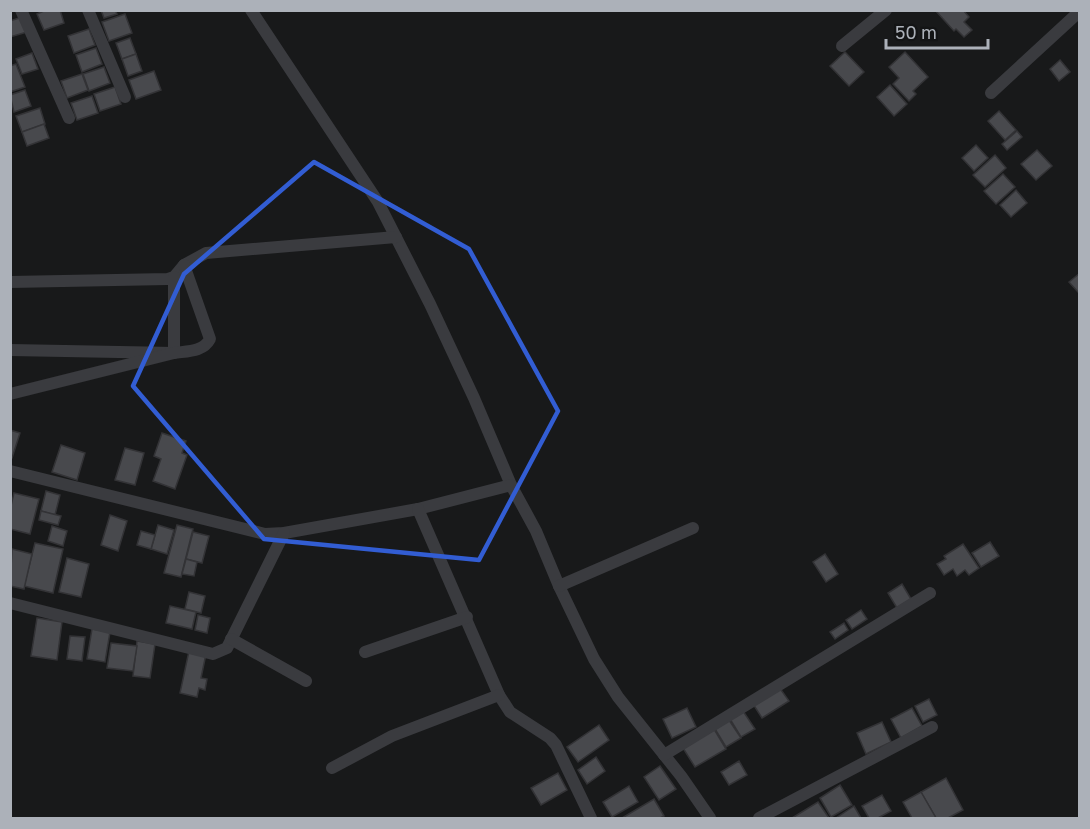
<svg xmlns="http://www.w3.org/2000/svg" width="1090" height="829" viewBox="0 0 1090 829" font-family="'Golos Text',sans-serif">
<style>
.building{fill:#48494d;stroke:#333336;stroke-width:1.5}
.lines{fill:none;stroke-linecap:round;stroke-linejoin:round}
.street{stroke:#3a3b3f;stroke-width:12}
.marked{fill:none;stroke:#325dd3;stroke-width:4.5;stroke-linejoin:round}
</style>
<rect width="100%" height="100%" fill="#18191a"/>
<g class="building">
<polygon points="46,10 60,10 64,23 44,30 37,14"/>
<polygon points="101,10 115,10 117,14 104,18"/>
<polygon points="935,10 963,10 969,17 964,22 972,30 964,37 956,29 954,31"/>
<polygon points="125,14 132,33 109,41 102,22"/>
<polygon points="22,17 27,32 10,37 10,21"/>
<polygon points="89,29 95,45 74,53 68,36"/>
<polygon points="130,38 136,54 122,59 116,43"/>
<polygon points="96,48 102,64 82,72 76,55"/>
<polygon points="845,52 864,72 849,86 830,66"/>
<polygon points="905,52 928,77 913,91 916,94 909,101 893,84 899,78 889,67"/>
<polygon points="32,53 38,69 22,74 16,59"/>
<polygon points="136,54 142,71 128,76 122,59"/>
<polygon points="1060,60 1070,72 1059,81 1050,69"/>
<polygon points="16,64 25,87 10,92 10,66"/>
<polygon points="104,67 110,83 89,91 83,74"/>
<polygon points="154,71 161,90 136,99 129,80"/>
<polygon points="82,74 88,90 67,98 61,81"/>
<polygon points="890,85 907,104 894,116 877,97"/>
<polygon points="115,87 121,104 100,111 94,94"/>
<polygon points="25,90 31,106 14,112 10,95"/>
<polygon points="92,96 98,113 77,120 71,103"/>
<polygon points="40,108 45,124 22,132 16,116"/>
<polygon points="999,111 1016,130 1005,140 988,121"/>
<polygon points="44,124 49,138 27,146 22,132"/>
<polygon points="1017,131 1022,137 1007,150 1002,144"/>
<polygon points="976,145 988,158 974,171 962,158"/>
<polygon points="1037,150 1052,166 1036,180 1021,164"/>
<polygon points="995,155 1006,168 985,187 973,175"/>
<polygon points="1003,174 1015,187 996,204 984,191"/>
<polygon points="1016,190 1027,203 1011,217 1000,205"/>
<polygon points="1080,273 1080,290 1078,292 1069,282"/>
<polygon points="10,430 20,433 12,458 10,458"/>
<polygon points="162,433 186,441 182,453 187,455 175,489 153,481 161,459 154,456"/>
<polygon points="61,445 85,453 77,480 52,472"/>
<polygon points="125,448 144,453 135,485 115,480"/>
<polygon points="46,491 60,495 55,515 41,511"/>
<polygon points="14,493 39,499 30,534 10,529 10,510"/>
<polygon points="41,511 61,516 58,525 39,520"/>
<polygon points="110,515 127,521 118,551 101,545"/>
<polygon points="158,525 174,530 167,554 151,549"/>
<polygon points="177,525 193,529 181,577 164,573"/>
<polygon points="52,526 67,531 63,546 48,541"/>
<polygon points="141,531 155,535 151,549 137,545"/>
<polygon points="193,532 209,536 202,563 186,559"/>
<polygon points="990,542 999,556 981,567 972,553"/>
<polygon points="35,543 63,549 53,593 24,586"/>
<polygon points="963,544 979,568 969,575 965,570 957,576 953,569 944,575 937,564 946,559 944,556"/>
<polygon points="12,549 32,554 24,589 10,586"/>
<polygon points="825,554 838,574 826,582 813,562"/>
<polygon points="67,558 89,564 81,597 59,592"/>
<polygon points="186,559 197,562 194,576 182,574"/>
<polygon points="902,584 911,599 897,608 888,593"/>
<polygon points="189,592 205,596 201,613 185,609"/>
<polygon points="170,606 196,612 192,629 166,623"/>
<polygon points="861,610 867,619 852,629 846,620"/>
<polygon points="198,615 210,618 207,633 195,630"/>
<polygon points="37,618 62,622 57,660 31,656"/>
<polygon points="844,623 848,630 835,639 830,632"/>
<polygon points="92,629 110,632 105,662 87,659"/>
<polygon points="70,636 85,637 82,661 67,659"/>
<polygon points="137,641 155,644 150,678 133,676"/>
<polygon points="111,643 137,646 133,671 107,668"/>
<polygon points="189,651 206,654 201,678 207,679 205,690 199,688 197,697 180,693"/>
<polygon points="779,687 789,701 762,718 753,704"/>
<polygon points="929,699 937,715 923,722 915,706"/>
<polygon points="687,708 696,727 672,738 663,719"/>
<polygon points="912,708 922,726 901,738 891,719"/>
<polygon points="743,711 755,729 741,737 730,719"/>
<polygon points="729,720 741,738 726,747 715,729"/>
<polygon points="882,722 891,742 866,754 857,733"/>
<polygon points="599,725 609,740 578,762 567,747"/>
<polygon points="714,729 726,749 695,767 683,748"/>
<polygon points="596,757 605,771 587,784 578,770"/>
<polygon points="739,761 747,775 729,785 721,772"/>
<polygon points="660,766 676,789 659,800 644,777"/>
<polygon points="558,773 567,790 541,805 531,788"/>
<polygon points="946,778 963,810 948,818 936,818 921,792"/>
<polygon points="840,785 852,805 831,817 820,798"/>
<polygon points="629,786 638,802 612,817 603,802"/>
<polygon points="921,792 936,818 912,818 903,802"/>
<polygon points="882,795 891,811 878,818 869,818 862,806"/>
<polygon points="654,799 664,816 660,818 622,818"/>
<polygon points="818,802 829,818 792,818"/>
<polygon points="854,806 861,818 836,818"/>
</g>
<g class="lines">
<g class="street">
<polyline points="21,10 69,118"/>
<polyline points="88,10 125,97"/>
<polyline points="251,10 378,202 430,304 474,398 511,485 536,531 559,586 594,659 618,697 681,776 710,818"/>
<polyline points="842,46 886,10"/>
<polyline points="991,93 1080,11"/>
<polyline points="10,282 168,279 174,277 184,265 206,253 396,237"/>
<polyline points="10,350 174,353 174,277"/>
<path d="M10 394 174 353C188 351 203 352 210 339L184 265"/>
<polyline points="10,471 265,534 284,533 418,509 511,485"/>
<polyline points="418,509 499,695 510,712 550,738 556,745 591,818"/>
<polyline points="559,586 693,528"/>
<polyline points="10,603 213,654 227,648 284,533"/>
<polyline points="231,639 306,681"/>
<polyline points="365,652 467,617"/>
<polyline points="664,755 930,593"/>
<polyline points="332,768 392,736 499,695"/>
<polyline points="759,818 932,727"/>
</g>
</g>
<path class="marked" d="M314 162 469 249 558 411 479 560 264 539 133 386 184 274Z"/>
<rect width="1090" height="829" fill="none" stroke="#acb1b9" stroke-width="24"/>
<path d="M886 39v9h102v-9" fill="none" stroke="#acb1b9" stroke-width="3"/>
<text x="895" y="39" font-size="18" fill="#acb1b9" stroke="#131415" stroke-width="4.5" paint-order="stroke">50 m</text>
</svg>
